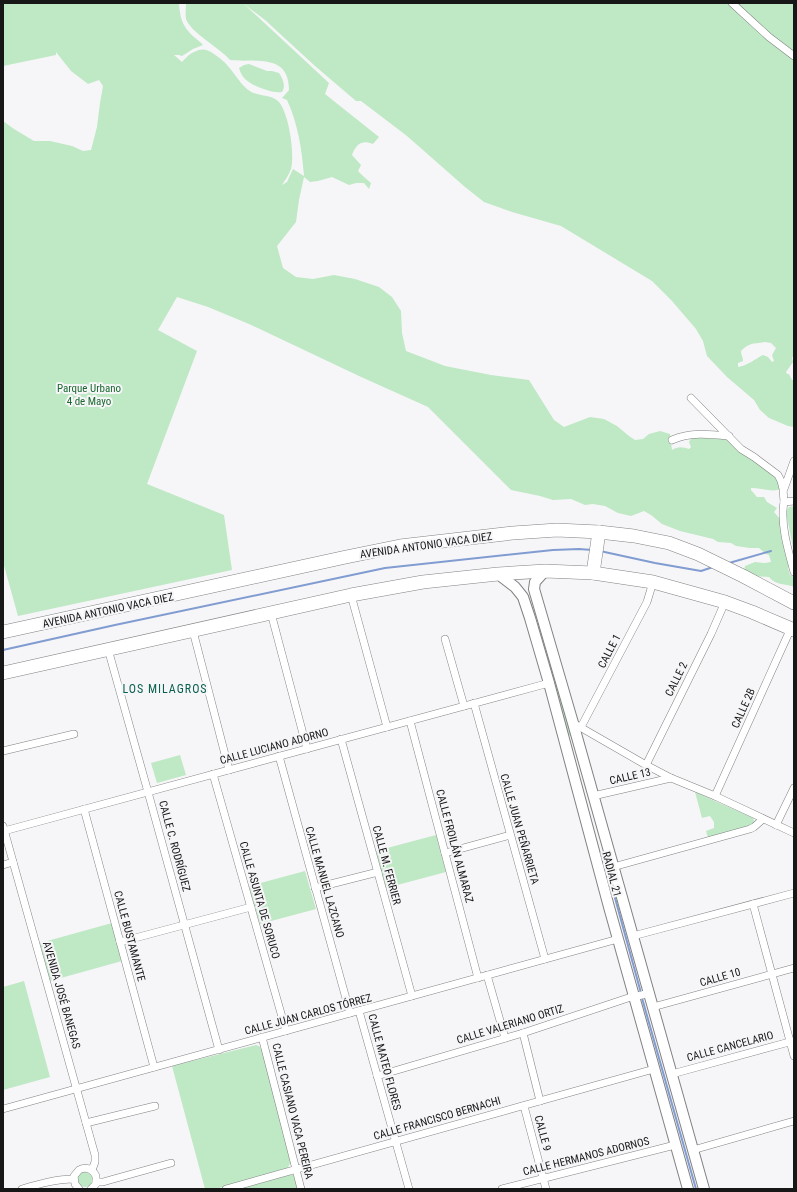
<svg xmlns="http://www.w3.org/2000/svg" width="797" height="1192" viewBox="0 0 797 1192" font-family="'Roboto Condensed',sans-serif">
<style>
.green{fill:#bfe8c5;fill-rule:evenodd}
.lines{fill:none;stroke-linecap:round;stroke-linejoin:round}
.stream{stroke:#819cd1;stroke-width:2}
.street-casing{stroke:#828284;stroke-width:8}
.secondary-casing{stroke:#828284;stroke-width:12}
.highway-casing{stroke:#828284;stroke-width:14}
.street{stroke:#fff;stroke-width:7}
.secondary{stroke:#fff;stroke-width:10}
.highway{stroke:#fff;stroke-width:13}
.labels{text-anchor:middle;stroke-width:4;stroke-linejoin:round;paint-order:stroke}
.park-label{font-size:11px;fill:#1a6830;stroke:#f6f6f8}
.street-label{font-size:11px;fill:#171718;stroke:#f6f6f8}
.neighbourhood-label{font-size:12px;letter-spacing:1px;fill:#0a604f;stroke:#f6f6f8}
</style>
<rect width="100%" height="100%" fill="#f6f6f8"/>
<g class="green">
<path d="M3 3H179C180 18 182 26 194 37 197 40 201 42 203 45L193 49 182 56 179 55H174L182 62C186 58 189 54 194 52 202 48 207 49 214 54 222 59 229 66 235 75 239 80 242 85 247 89 256 97 270 94 278 101 289 112 295 154 291 169 289 175 285 180 282 185L287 182 293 169 304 176C302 150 298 124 287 100L282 98 289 90C289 52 254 63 230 60 220 48 191 33 186 19 185 14 186 8 186 3H728L794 59V355L792 358 793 362 786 372 787 374H789L792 380H794V427L788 426 769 418 760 410 754 400 727 377 707 356 703 341 696 329 672 301 652 281 561 226 512 212 484 202 465 187 407 136 361 101H356L315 66 265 20 244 4 329 83 325 94 379 137 373 144C361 139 356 145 352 155L361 165 358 171 363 176 371 183 369 189 364 183H356L349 185 332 177 318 181 310 182 304 177 299 200 296 222 277 246 283 268 296 277 313 279 334 275 355 279 379 287 392 297 401 311 402 333 406 351 445 366 491 375 529 380 554 420 564 427 590 417 604 419 617 426 629 436 635 440 643 439 649 434 660 431 670 434 672 450C678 446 683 447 689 449L691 447 689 442 692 437C699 436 706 438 712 439 717 439 721 438 726 439L756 463 769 472 778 481 780 489C773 493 759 487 751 488V490L757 497H764L767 502 777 508 774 512 781 520 790 563 788 568 790 575 794 577V587C785 583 776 586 769 577L755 576 744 571 745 566 755 562 765 563 771 562 769 555 766 554 759 548H750L736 546 731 543 718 542 713 539 680 531 662 524 651 515 644 511 631 516 618 513 605 506 593 504 585 505 571 499 553 500 540 496 511 490 428 407 359 376 249 324 208 307 177 297 158 330 197 351 147 484 224 515 232 570 18 616 3 562V121L14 129 34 141H50L72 146 83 151 91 150 97 127 100 103 103 86 99 80 88 84 71 71 56 52V55L3 66ZM765 342 771 343 776 348 772 355 774 361 772 362 768 357 763 355C755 359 747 366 738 367V363L743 361C743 357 741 355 741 351 750 342 753 344 765 342Z"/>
<polygon points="735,3 794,3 794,54 769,35"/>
<path d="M249 64 267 71H272L279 73C283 79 286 86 282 92 273 94 252 86 245 79 242 76 240 72 239 68L244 65Z"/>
<polygon points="794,506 794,553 786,512 789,507"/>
<polygon points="537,623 539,623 572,735 571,736 567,735 536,624"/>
<polygon points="180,755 186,775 157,783 151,763"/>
<polygon points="695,792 753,818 755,824 754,825 708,838 706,831 714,828 714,822 710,816 702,818"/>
<polygon points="436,835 446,872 386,888 376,851"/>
<polygon points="305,871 316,909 260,924 249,886"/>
<polygon points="112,923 122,961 50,981 40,943"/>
<polygon points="24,981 50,1077 3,1090 3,987"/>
<polygon points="256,1045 259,1046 263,1051 292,1160 287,1169 216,1189 205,1189 172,1066"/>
<circle cx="85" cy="1179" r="8"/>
<polygon points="288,1175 293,1175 296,1178 298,1189 238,1189"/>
</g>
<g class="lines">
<g class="stream">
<polyline points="600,551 655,563 701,571 713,567"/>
<polyline points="729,563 771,551"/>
<polyline points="3,650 115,625 385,568 553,550 579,549 592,550"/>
<polyline points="609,876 641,993"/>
<polyline points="642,998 696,1189"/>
</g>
<g class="street-casing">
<g id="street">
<polyline points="732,3 769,37 794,56"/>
<polyline points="691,398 741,449 754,457 778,475 781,481 783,489 784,502 794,501"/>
<path d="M672 440C690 432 709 434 729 436"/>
<polyline points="784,489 794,461"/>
<path d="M784 502C780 523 788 550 794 572"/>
<polyline points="351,595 387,727"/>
<polyline points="271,613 307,749"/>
<polyline points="193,631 229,770"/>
<polyline points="445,639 464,706"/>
<polyline points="108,649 148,792 219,1050"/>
<polyline points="474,703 545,959"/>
<polyline points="410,721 478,978"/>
<polyline points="573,723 646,765 671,778 715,796 794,833"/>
<polyline points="581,727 647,602 653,582"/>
<polyline points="341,739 412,996"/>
<polyline points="3,751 74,734"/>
<polyline points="279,756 350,1013"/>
<polyline points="646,765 711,634 725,602"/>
<polyline points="213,774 286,1031"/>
<polyline points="593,796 671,778"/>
<polyline points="715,796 791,628"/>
<polyline points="84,809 154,1067"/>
<polyline points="776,825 794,788"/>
<polyline points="3,826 95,1155 95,1162 92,1170"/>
<polyline points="4,831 549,683"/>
<polyline points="445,853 510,835"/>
<polyline points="3,865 13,862"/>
<polyline points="613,867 750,829 754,827 763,819"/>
<polyline points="315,888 378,872"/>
<polyline points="753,904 794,1056"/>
<polyline points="633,936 794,893"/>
<polyline points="120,942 251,907"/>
<polyline points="487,975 505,1038"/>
<polyline points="653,1007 794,968"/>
<polyline points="359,1011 409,1189"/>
<polyline points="523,1033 540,1101"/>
<polyline points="262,1037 301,1189"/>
<polyline points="672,1074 793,1041"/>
<polyline points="377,1076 523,1033 634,996 638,996 649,993"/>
<polyline points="524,1106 546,1189"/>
<polyline points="3,1109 618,939"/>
<polyline points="86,1123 155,1106"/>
<polyline points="693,1150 794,1121"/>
<polyline points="96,1182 103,1182 110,1180 171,1163"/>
<path d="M22 1189C39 1184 56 1179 74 1179"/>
<path d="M79 1189 75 1184 74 1176 79 1170C86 1166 93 1169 96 1176V1184L91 1189"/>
<polyline points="226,1189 654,1069"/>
<polyline points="502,1189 675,1145"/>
</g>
</g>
<g class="secondary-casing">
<g id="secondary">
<polyline points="545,571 535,582 534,589 573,723 704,1189"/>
<polyline points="498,574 515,587 523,597 530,618 549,683 609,907 688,1189"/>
</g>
</g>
<g class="highway-casing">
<g id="highway">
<polyline points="593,573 599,532"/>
<polyline points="3,632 346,557 400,546 513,533 557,530 599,532 634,536 669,543 698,554 743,576 794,603"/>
<polyline points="3,673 351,595 423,582 498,574 545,571 593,573 653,582 725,602 752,612 794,630"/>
</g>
</g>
<use href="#street" class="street"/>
<use href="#secondary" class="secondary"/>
<use href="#highway" class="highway"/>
</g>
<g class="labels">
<g class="park-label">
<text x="89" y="392">Parque Urbano<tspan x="89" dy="13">4 de Mayo</tspan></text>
</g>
<g class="street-label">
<text transform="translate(426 545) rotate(-8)" y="4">AVENIDA ANTONIO VACA DIEZ</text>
<text transform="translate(108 610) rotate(-12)" y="4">AVENIDA ANTONIO VACA DIEZ</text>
<text transform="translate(609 651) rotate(-63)" y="4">CALLE 1</text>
<text transform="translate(676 679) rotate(-64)" y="4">CALLE 2</text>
<text transform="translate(743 708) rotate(-66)" y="4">CALLE 2B</text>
<text transform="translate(274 746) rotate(-15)" y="4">CALLE LUCIANO ADORNO</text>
<text transform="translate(630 776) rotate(-13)" y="4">CALLE 13</text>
<text transform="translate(520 829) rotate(74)" y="4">CALLE JUAN PEÑARRIETA</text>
<text transform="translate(175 846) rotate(75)" y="4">CALLE C. RODRÍGUEZ</text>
<text transform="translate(455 846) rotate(75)" y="4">CALLE FROILÁN ALMARAZ</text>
<text transform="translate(387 865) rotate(75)" y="4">CALLE M. FERRIER</text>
<text transform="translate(612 874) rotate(75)" y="4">RADIAL 21</text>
<text transform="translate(325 882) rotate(74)" y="4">CALLE MANUEL LAZCANO</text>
<text transform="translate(260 900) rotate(74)" y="4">CALLE ASUNTA DE SORUCO</text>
<text transform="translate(130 936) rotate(75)" y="4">CALLE BUSTAMANTE</text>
<text transform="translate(720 977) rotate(-16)" y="4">CALLE 10</text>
<text transform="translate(62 995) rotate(74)" y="4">AVENIDA JOSÉ BANEGAS</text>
<text transform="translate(308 1014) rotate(-15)" y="4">CALLE JUAN CARLOS TÓRREZ</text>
<text transform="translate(510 1024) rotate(-17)" y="4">CALLE VALERIANO ORTIZ</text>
<text transform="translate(730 1046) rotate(-15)" y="4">CALLE CANCELARIO</text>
<text transform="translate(385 1062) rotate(75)" y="4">CALLE MATEO FLORES</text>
<text transform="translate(293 1111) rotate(76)" y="4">CALLE CASIANO VACA PEREIRA</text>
<text transform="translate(437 1118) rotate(-16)" y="4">CALLE FRANCISCO BERNACHI</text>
<text transform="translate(543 1133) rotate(75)" y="4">CALLE 9</text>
<text transform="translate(586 1156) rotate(-14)" y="4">CALLE HERMANOS ADORNOS</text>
</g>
<g class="neighbourhood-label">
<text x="165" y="693">LOS MILAGROS</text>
</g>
</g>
<rect width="797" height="1192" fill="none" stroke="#171718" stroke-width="8"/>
</svg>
